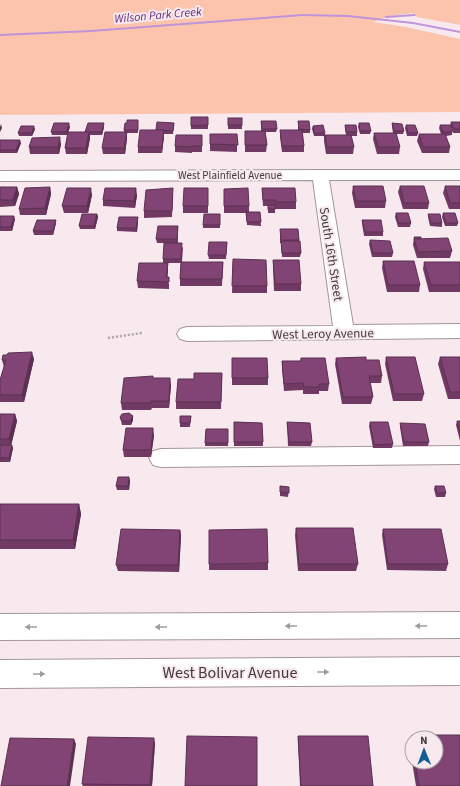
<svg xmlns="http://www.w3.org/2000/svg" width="460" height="786" viewBox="0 0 460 786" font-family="'Source Sans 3',sans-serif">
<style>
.green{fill:#fcc4ad}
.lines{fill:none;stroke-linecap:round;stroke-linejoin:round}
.stream{fill:#bf94d9;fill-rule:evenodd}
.minor-casing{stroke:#a3969a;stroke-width:2}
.path{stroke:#afa4a7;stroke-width:2.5;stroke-dasharray:2 2;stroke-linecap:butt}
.minor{fill:#fff;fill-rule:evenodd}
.wall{fill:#703a65}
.shaded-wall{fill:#5b3052}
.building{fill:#824475;stroke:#5b3052}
.oneway{fill:#a09d9e}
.labels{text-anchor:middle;stroke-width:4;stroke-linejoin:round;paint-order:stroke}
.far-street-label{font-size:11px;fill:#413b3d;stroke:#f7e9ed}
.far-water-label{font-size:12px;font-style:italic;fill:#622d7d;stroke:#f7e9ed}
.street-label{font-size:13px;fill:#413b3d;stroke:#f7e9ed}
.near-street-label{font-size:16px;fill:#413b3d;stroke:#f7e9ed}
</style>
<rect width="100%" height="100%" fill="#f7e9ed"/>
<polygon class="green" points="0,0 460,0 460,25 417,17 413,13 390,16 373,22 406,27 460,39 460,112 0,115"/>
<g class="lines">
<g class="stream">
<polygon points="302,14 348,15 413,22 460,31 460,33 413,24 348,17 302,16 91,32 0,36 0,34 91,30"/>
<polygon points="414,14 416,15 415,16 386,18 384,17 386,16"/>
</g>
<g class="minor-casing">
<g id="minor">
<polygon points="319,170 460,170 460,180 329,180 353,325 460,324 460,338 187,341 180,339 177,334 180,329 187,327 333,326 313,180 0,181 0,171"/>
<polygon points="460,446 460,464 161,467 153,465 149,458 153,451 161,449"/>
<polygon points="460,612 460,638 0,640 0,614"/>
<polygon points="460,657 460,685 0,688 0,660"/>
</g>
</g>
<polyline class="path" points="108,338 142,333"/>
<use href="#minor" class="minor"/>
</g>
<g class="wall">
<rect x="191" y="117" width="17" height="12"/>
<rect x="228" y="118" width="14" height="11"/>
<polygon points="261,121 277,129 276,132 265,132 267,145 266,152 245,152 245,131 261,131"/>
<polygon points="298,121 310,130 310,133 302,133 304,146 304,152 282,152 280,137 280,130 298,130"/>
<polygon points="451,122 460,122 460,133 453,133 450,125"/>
<polygon points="138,123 138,133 127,133 127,138 125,154 103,154 102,148 124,132 124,130"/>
<polygon points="174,123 173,134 164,134 162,153 138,153 138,147 156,130"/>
<polygon points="359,123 371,131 370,134 360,134 358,127"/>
<polygon points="392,123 404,131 403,134 396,134 400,147 399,154 377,154 373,139 374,133 393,133 392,127"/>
<polygon points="345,125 357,132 357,136 351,136 354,147 353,154 326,154 324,141 324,136 314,136 312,129 313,126 325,133 325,135 346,135 345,128"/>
<polygon points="406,125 418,133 417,136 407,136 405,128"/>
<polygon points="440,125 452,132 452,135 446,136 450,147 449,153 422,153 417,141 419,134 441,134 439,128"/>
<polygon points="70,127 67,135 52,135 51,132"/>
<polygon points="104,127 102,135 90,135 90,138 87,154 66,154 65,148 85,132"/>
<polygon points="35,129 32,136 19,136 18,133"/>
<polygon points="210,134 237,134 237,152 210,151"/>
<polygon points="202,135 202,152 192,152 192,153 175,152 175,146"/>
<polygon points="0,140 21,143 17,153 0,153"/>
<polygon points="61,144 59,154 30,154 29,147"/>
<polygon points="353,186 386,201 385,208 355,208 352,193"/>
<polygon points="400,186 429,203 428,209 403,209 398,192"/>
<polygon points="445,186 460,186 460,209 449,209 443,193"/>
<polygon points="0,187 17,187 19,194 15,206 0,207"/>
<polygon points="50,187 51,194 46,215 20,215 19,209"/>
<polygon points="208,188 208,213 183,213 183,206"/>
<polygon points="262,188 296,202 296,209 275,209 275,213 268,213 268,206 263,206"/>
<polygon points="224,189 249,206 249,212 260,212 261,226 247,225 246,213 224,213"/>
<polygon points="92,195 88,213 64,213 62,206"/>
<polygon points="137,195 135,208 103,206 103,200"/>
<polygon points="173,195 172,217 144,218 144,211"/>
<polygon points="396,213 411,223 410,227 398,227 395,217"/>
<polygon points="443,213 458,223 457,226 445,226 442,217"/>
<polygon points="97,214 98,217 95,229 80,229 79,226"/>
<polygon points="220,214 220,228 203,228 203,225"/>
<polygon points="428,214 442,223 442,227 430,226 428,217"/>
<polygon points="0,216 15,219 12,231 0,231"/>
<polygon points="362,220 383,232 383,236 364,236 362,223"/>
<polygon points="138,221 137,232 117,231 117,228"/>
<polygon points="56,223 53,235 34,235 33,231"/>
<polygon points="178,226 178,243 157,243 156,239"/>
<polygon points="280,229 299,240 301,253 300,257 282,257 281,243 280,243"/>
<polygon points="414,237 421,239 452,251 450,258 417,258 413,245"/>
<polygon points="370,240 393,253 392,257 372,257 369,244"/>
<polygon points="227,242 226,259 209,259 208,255"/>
<polygon points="183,247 182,262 223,262 222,286 180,286 180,279 181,263 163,263 163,259"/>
<polygon points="233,259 267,286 267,293 232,293"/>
<polygon points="273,260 301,284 301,291 274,291 273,267"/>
<polygon points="383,261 420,285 419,292 387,292 382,268"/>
<polygon points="424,262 460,262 460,292 429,292 423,269"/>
<polygon points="168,263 168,270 167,277 169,284 169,289 138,288 137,281"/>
<polygon points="386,357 424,394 422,401 393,401 385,364"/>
<polygon points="440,357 460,357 460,399 448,399 438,364"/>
<polygon points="232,358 268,378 268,385 232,385"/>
<polygon points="301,358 329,384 328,391 319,391 319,394 303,394 303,390 284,391 282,368 282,361 300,361"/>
<polygon points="336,358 382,376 381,383 370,383 373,397 371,404 342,404 335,364"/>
<polygon points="34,359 24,402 0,402 0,380 4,367 2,360"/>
<polygon points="222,373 221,409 176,409 176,402 194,379"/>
<polygon points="154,378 171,385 169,408 152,408 151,410 122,410 121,403"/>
<polygon points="0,414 15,414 17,421 11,445 13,448 10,462 0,462"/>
<polygon points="133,416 133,420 131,425 122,425 120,417"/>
<polygon points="191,416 190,427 180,427 180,423"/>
<polygon points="457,421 460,421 460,441 456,425"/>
<polygon points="234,422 262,423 263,446 234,446"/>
<polygon points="287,422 312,442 311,446 288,446"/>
<polygon points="370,422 393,444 392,448 373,448 369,426"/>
<polygon points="400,423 429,442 428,446 403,446 400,427"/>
<polygon points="206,429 228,429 228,446 205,446"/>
<polygon points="154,435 151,457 124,457 123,450"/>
<polygon points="130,480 129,490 117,490 116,486"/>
<polygon points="280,486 289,487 288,497 280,496"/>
<polygon points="435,486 446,493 445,497 436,497 434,489"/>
<polygon points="0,504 79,504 81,514 75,549 0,549"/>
<polygon points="296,528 358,564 356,571 298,571 295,535"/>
<polygon points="383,529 448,564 446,571 387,570 382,535"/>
<polygon points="180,530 181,536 179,572 118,571 116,565"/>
<polygon points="268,563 268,570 209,570 209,564"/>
<polygon points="412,735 460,786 416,786 412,762 436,762 412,738 412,760 409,740"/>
<polygon points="298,736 373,786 300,786 298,741"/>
<polygon points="155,743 152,786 83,786 82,784"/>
</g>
<g class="shaded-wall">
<polygon points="69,123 70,127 67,135 67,132"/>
<polygon points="104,123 104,127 102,135 102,132"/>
<polygon points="1,124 2,128 0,132 0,127"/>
<polygon points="34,126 35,129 32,136 32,133"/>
<polygon points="164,130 164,137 162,153 162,147"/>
<polygon points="89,132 90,138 87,154 86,148"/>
<polygon points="127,132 127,138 125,154 124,148"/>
<polygon points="60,137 61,144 59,154 58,147"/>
<polygon points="20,140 21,143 17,153 16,150"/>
<polygon points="17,187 19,194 15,206 13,200"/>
<polygon points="50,187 51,194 46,215 45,208"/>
<polygon points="91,188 92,195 88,213 87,206"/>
<polygon points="136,188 137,195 135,208 134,201"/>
<polygon points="97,214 98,217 95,229 94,226"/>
<polygon points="14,216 15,219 12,231 11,227"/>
<polygon points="138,217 138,221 137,232 136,228"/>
<polygon points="56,220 56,223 53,235 53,231"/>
<polygon points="168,263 168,270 167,284 166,277"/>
<polygon points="32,352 34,359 24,402 22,395"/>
<polygon points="170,378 171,385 169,408 169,401"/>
<polygon points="15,414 17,421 11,446 9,439"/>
<polygon points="133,416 133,420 131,425 130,421"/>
<polygon points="153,428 154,435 151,457 151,450"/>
<polygon points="12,445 13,448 10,462 9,458"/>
<polygon points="129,477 130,480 129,490 128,486"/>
<polygon points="79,504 81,514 75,549 73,540"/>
<polygon points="180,530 181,536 179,572 178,565"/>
<polygon points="154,738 155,743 152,786 151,786"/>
<polygon points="74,739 76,744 70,786 67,786"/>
</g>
<g class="building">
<polygon points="191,117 208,117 208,125 191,126"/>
<rect x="228" y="118" width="14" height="7"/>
<polygon points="127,120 138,120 138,130 124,130 125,123 127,123"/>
<polygon points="261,121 276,121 277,129 262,129"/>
<polygon points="298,121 309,121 310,130 299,129"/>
<polygon points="157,122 174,123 173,131 156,130"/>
<polygon points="451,122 460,122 460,129 454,129"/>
<polygon points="54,123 69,123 67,132 51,132"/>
<polygon points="88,123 104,123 102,132 85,132"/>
<polygon points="359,123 369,123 371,131 360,131"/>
<polygon points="392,123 402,124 404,131 394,131"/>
<polygon points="323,125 325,133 314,133 313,126"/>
<polygon points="345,125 356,125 357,132 346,132"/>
<polygon points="406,125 415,125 418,133 408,133"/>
<polygon points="440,125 450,125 452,132 443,132"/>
<polygon points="21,126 34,126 32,133 18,133"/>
<polygon points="140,130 164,130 162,147 138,147"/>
<polygon points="280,130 302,130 304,146 282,146"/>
<polygon points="245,131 265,131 267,145 245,145"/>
<polygon points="68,132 89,132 86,148 65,148"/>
<polygon points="105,132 127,132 124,148 102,148"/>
<polygon points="374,133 396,133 400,147 378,147"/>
<polygon points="210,134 237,134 238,145 210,144"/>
<polygon points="419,134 445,134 450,147 423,147"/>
<polygon points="176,135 202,135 202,146 192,146 192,147 175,146"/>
<polygon points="325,135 351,135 354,147 327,147"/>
<polygon points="60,137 58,147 29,147 32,138"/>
<polygon points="0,140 20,140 16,150 0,150"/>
<polygon points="353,186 383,186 386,201 356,201"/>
<polygon points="400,186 424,186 429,203 404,203"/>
<polygon points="445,186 460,186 460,203 450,203"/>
<polygon points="0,187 17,187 13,200 0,200"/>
<polygon points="50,187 45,208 19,209 25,188"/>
<polygon points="67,188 91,188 87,206 62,206"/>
<polygon points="105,188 136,188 134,201 103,200"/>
<polygon points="173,188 172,211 144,211 146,190"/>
<polygon points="184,188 208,188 208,206 183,206"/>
<polygon points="248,188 249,206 224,206 224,189"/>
<polygon points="262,188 295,188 296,202 276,202 276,200 263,200"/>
<rect x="268" y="205" width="7" height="4"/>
<polygon points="246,212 260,212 261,222 247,222"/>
<polygon points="396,213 408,213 411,223 398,223"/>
<polygon points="443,213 455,213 458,223 446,223"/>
<polygon points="82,214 97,214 94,226 79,226"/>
<polygon points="204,214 220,214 220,225 203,225"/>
<polygon points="428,214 440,214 442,223 431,223"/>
<polygon points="0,216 14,216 11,227 0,227"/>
<polygon points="119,217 138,217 136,228 117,228"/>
<polygon points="37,220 56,220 53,231 33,231"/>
<polygon points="362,220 381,220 383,232 365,232"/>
<polygon points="158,226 178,226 177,239 156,239"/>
<polygon points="280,229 298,229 299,240 281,240"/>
<polygon points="414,237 421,237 421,239 415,239"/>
<polygon points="448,238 452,251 418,252 414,239"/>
<polygon points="370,240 390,241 393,253 373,253"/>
<polygon points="281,241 300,241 301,253 282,253"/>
<polygon points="209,242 227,242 226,255 208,255"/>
<polygon points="164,243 182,243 181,259 163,259"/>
<polygon points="233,259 266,260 267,286 232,286"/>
<polygon points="273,260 299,260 301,284 275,284"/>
<polygon points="383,261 414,261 420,285 388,285"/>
<polygon points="181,262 223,262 222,279 180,279"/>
<polygon points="424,262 460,262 460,285 431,285"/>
<polygon points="139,263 168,263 166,277 169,277 169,282 137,281"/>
<polygon points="32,352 22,395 0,395 0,380 6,360 2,360 3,355 7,355 8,353"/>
<polygon points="366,357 366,360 379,360 382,376 369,376 373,397 343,397 336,358"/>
<polygon points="386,357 415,357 424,394 394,394"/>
<polygon points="440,357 460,357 460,392 450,392"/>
<polygon points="232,358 267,358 268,378 232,378"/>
<polygon points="301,358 325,358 329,384 319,384 319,387 304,387 303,383 284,384 282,361 301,361"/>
<polygon points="194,373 222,373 221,402 176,402 178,379 194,379"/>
<polygon points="153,376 153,378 170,378 169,401 151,401 151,403 121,403 124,378"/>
<polygon points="129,413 133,416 130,421 122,421 120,417 122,414"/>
<polygon points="0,414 15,414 9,439 0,439"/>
<polygon points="180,416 191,416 190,423 180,423"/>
<polygon points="457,421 460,421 460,433"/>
<polygon points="234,422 262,423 263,442 234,442"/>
<polygon points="287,422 310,423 312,442 289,442"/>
<polygon points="370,422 388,422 393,444 374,445"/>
<polygon points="400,423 425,424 429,442 404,442"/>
<polygon points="126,428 153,428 151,450 123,450"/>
<polygon points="206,429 228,429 228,443 205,443"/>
<polygon points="0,445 12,445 9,458 0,458"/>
<polygon points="118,477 129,477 128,486 116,486"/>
<polygon points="280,486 289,487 289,493 280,492"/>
<polygon points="435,486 444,486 446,493 437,493"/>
<polygon points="0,504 79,504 73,540 0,540"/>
<polygon points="296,528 353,528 358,564 299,564"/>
<polygon points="121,529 180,530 178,565 116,565"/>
<polygon points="267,529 268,563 209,564 209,530"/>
<polygon points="383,529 441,529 448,564 388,564"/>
<polygon points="412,735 460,735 460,786 419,786 415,762 436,762 436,738 412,738"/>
<polygon points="187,736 257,737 257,786 185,786"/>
<polygon points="298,736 368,736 373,786 301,786"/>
<polygon points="88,737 154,738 150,785 82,784"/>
<polygon points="10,738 74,739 67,786 1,786"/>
</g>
<defs><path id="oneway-solid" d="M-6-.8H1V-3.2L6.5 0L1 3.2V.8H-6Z"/></defs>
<g class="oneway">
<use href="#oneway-solid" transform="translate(291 626) rotate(180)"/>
<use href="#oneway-solid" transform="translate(421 626) rotate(180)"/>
<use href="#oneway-solid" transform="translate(31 627) rotate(180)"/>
<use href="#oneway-solid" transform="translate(161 627) rotate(180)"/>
<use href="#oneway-solid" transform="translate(323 672)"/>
<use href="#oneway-solid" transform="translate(39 674)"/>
</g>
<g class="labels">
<g class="far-street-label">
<text x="230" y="179">West Plainfield Avenue</text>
</g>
<g class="far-water-label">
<text transform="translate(158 15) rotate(-5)" y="4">Wilson Park Creek</text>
</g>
<g class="street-label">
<text transform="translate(332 254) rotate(81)" y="5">South 16th Street</text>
<text transform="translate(323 333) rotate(-1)" y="5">West Leroy Avenue</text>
</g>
<g class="near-street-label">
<text x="230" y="678">West Bolivar Avenue</text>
</g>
</g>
<g transform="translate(424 750) rotate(359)"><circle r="19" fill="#f7e9ed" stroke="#aea3a7"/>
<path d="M0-3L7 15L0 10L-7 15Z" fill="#115e91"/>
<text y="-6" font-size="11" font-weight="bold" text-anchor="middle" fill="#413b3d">N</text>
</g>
</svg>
